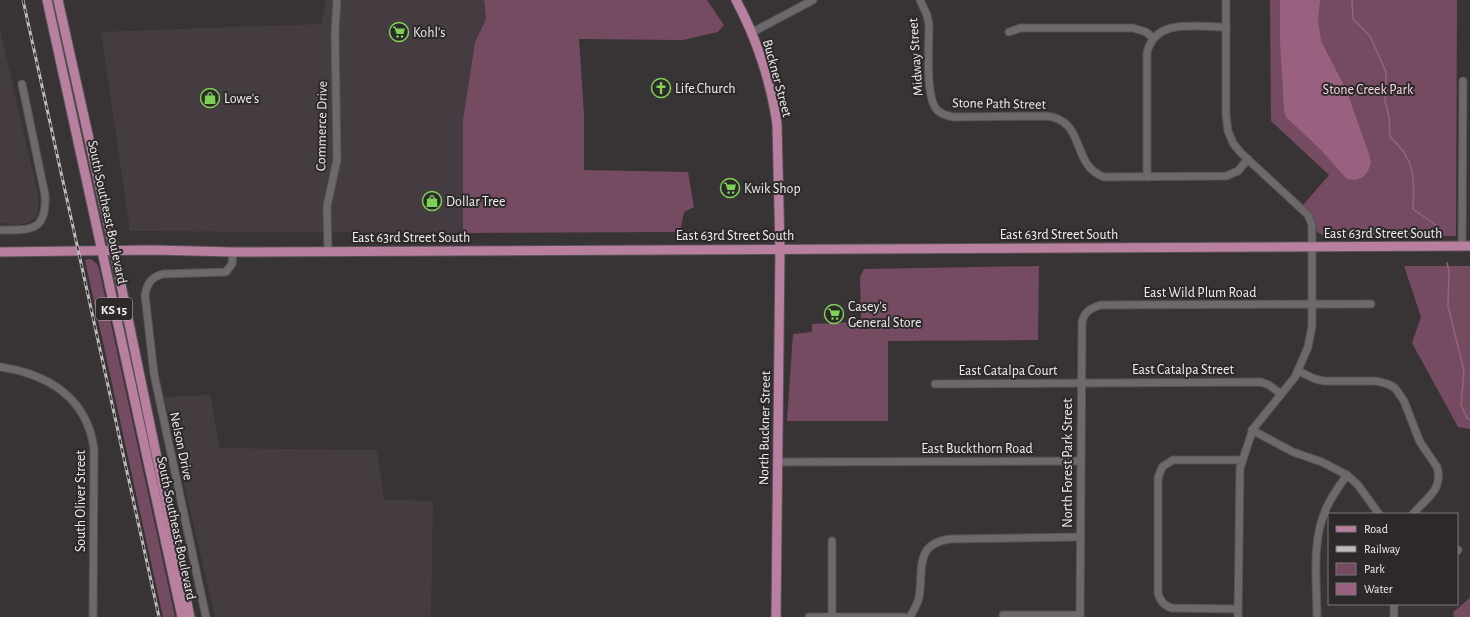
<svg xmlns="http://www.w3.org/2000/svg" width="1470" height="617" viewBox="0 0 1470 617" font-family="'Alegreya Sans',sans-serif">
<style>
.built{fill:#453c41}
.green{fill:#754b61}
.water{fill:#9a607f}
.lines{fill:none;stroke-linecap:round;stroke-linejoin:round}
.stream{stroke:#9a607f;stroke-width:1.5}
.minor-casing{stroke:#555254;stroke-width:9}
.major-casing{stroke:#555254;stroke-width:11}
.minor{stroke:#6d686b;stroke-width:7}
.major{stroke:#b97f9f;stroke-width:9}
.rail-casing{stroke:#bdbbbc;stroke-width:3}
.rail{stroke:#2d292b;stroke-width:1.5;stroke-dasharray:4.5;stroke-linecap:butt}
.labels{text-anchor:middle;stroke-width:4;stroke-linejoin:round;paint-order:stroke}
.shield{fill:#2d292b;stroke:#b6b3b4;stroke-width:1}
.shield-label{font-size:13px;font-weight:bold;fill:#f0eeef}
.poi-label{font-size:14px;fill:#f0eeef;stroke:#2d292b;text-anchor:start}
.street-label{font-size:14px;fill:#f0eeef;stroke:#2d292b}
.park-label{font-size:14px;fill:#f8d4e5;stroke:#2d292b}
</style>
<rect width="100%" height="100%" fill="#383335"/>
<g class="built">
<polygon points="326,0 484,0 486,19 475,42 463,120 463,233 130,231 101,32 321,24"/>
<polygon points="0,29 38,195 38,215 30,222 18,225 0,223"/>
<polygon points="210,395 220,448 377,450 384,500 433,501 431,617 215,617 164,397"/>
</g>
<g class="green">
<polygon points="484,0 707,0 724,25 718,32 683,40 579,39 584,113 584,170 688,172 694,207 684,212 680,232 463,233 463,120 475,42 486,19"/>
<polygon points="1270,0 1457,0 1456,236 1325,236 1317,232 1314,218 1303,205 1329,175 1271,121"/>
<polygon points="91,259 97,264 99,269 175,617 163,617 85,260"/>
<polygon points="1039,266 1038,340 888,341 888,421 787,421 793,334 812,332 812,324 857,322 861,319 860,277 864,269"/>
<polygon points="1404,266 1470,266 1470,429 1458,427 1412,343 1421,317"/>
<polygon points="1470,598 1470,617 1454,617 1453,612"/>
</g>
<polygon class="water" points="1280,0 1320,0 1318,21 1321,41 1346,89 1369,154 1371,163 1368,171 1363,177 1355,180 1347,179 1320,149 1286,117 1284,110 1280,41"/>
<g class="lines">
<g class="stream">
<path d="M1352 0 1353 19 1370 36 1386 72 1385 101 1389 117 1390 137C1415 159 1415 177 1413 209L1437 226 1439 230"/>
<polyline points="1447,263 1449,271 1448,306 1464,371 1461,405 1467,418 1470,419"/>
</g>
<g class="minor-casing">
<g id="minor">
<path d="M920 0 927 15 929 25C929 43 925 97 937 110 941 114 948 116 954 117L1046 116C1087 120 1070 165 1104 177L1226 176 1238 171 1248 159"/>
<polyline points="1226,0 1226,115 1228,131 1233,143 1241,153 1308,215 1312,225 1312,326 1308,347 1295,377 1253,429 1240,468 1238,617"/>
<polyline points="1009,32 1020,28 1133,28 1146,32 1153,38"/>
<polyline points="751,33 813,0"/>
<path d="M1147 177V53C1155 17 1198 27 1226 27"/>
<path d="M0 230C30 230 47 232 45 195L22 84"/>
<polyline points="1462,246 1463,81"/>
<polyline points="328,251 327,206 337,160 335,32 337,0"/>
<path d="M0 367C48 374 88 398 94 450L93 617"/>
<path d="M1298 371 1315 379 1324 381H1376L1388 384 1395 388 1404 401 1420 442 1437 467C1444 490 1425 499 1413 514"/>
<polyline points="935,384 1261,382 1269,385 1281,394"/>
<polyline points="1252,430 1293,452 1322,462 1347,475 1358,485 1379,514"/>
<polyline points="777,462 1080,461"/>
<polyline points="832,541 832,617"/>
<polyline points="1457,551 1458,550"/>
<path d="M1238 609 1172 608C1164 606 1160 601 1158 593V478L1162 467 1173 460H1242"/>
<polyline points="1003,615 1080,615"/>
<path d="M206 617 154 374 145 295C147 284 151 277 163 274L226 272 232 264 233 252"/>
<polyline points="809,617 904,617"/>
<path d="M910 617C913 611 918 604 919 597 924 571 913 544 950 539L1080 537"/>
<path d="M1080 617 1082 325C1082 313 1090 308 1101 305L1371 304"/>
<path d="M1317 617C1317 583 1311 542 1326 509 1331 497 1339 486 1347 475"/>
<polyline points="1394,617 1394,604"/>
</g>
</g>
<g class="major-casing">
<g id="major">
<polyline points="47,0 182,617"/>
<polyline points="58,0 114,251 190,617"/>
<path d="M736 0C756 37 771 82 777 124L780 249 776 617"/>
<polyline points="0,252 153,250 233,252 1470,246"/>
</g>
</g>
<use href="#minor" class="minor"/>
<use href="#major" class="major"/>
<g class="rail-casing">
<polyline id="rail" points="23,0 159,617"/>
</g>
<use href="#rail" class="rail"/>
</g>
<defs>
<g id="supermarket-ring" transform="scale(1)"><circle r="9.5" fill="#2d292b" stroke="#7dd154" stroke-width="1.5"/><path d="M-6-5.5h2.5l.6 2H6L4.5 2H-2.5L-4.4-4H-6ZM-1.5 3.2a1.3 1.3 0 1 0 .1 0ZM3 3.2a1.3 1.3 0 1 0 .1 0Z" fill="#7dd154"/></g>
<g id="church-ring" transform="scale(1)"><circle r="9.5" fill="#2d292b" stroke="#7dd154" stroke-width="1.5"/><path d="M-1.2-6h2.4v3.5h3.3v2.4h-3.3V6h-2.4V-.1h-3.3v-2.4h3.3Z" fill="#7dd154"/></g>
<g id="shop-ring" transform="scale(1)"><circle r="9.5" fill="#2d292b" stroke="#7dd154" stroke-width="1.5"/><path d="M-5-2.5h2.3a2.7 3.5 0 0 1 5.4 0H5L5.5 6h-11ZM-1.5-2.5h3a1.5 2.3 0 0 0-3 0Z" fill="#7dd154"/></g>
</defs>
<g fill-rule="evenodd">
<use href="#supermarket-ring" x="399" y="32"/>
<use href="#church-ring" x="661" y="88"/>
<use href="#shop-ring" x="210" y="98"/>
<use href="#supermarket-ring" x="730" y="188"/>
<use href="#shop-ring" x="432" y="201"/>
<use href="#supermarket-ring" x="834" y="314"/>
</g>
<g class="labels">
<rect class="shield" x="96" y="298" width="36" height="22" rx="3"/>
<g class="shield-label">
<text x="114" y="314">KS 15</text>
</g>
<g class="poi-label">
<text x="413" y="37">Kohl's</text>
<text x="675" y="93">Life.Church</text>
<text x="224" y="103">Lowe's</text>
<text x="744" y="193">Kwik Shop</text>
<text x="446" y="206">Dollar Tree</text>
<text x="848" y="311">Casey's<tspan x="848" dy="16">General Store</tspan></text>
</g>
<g class="street-label">
<text transform="translate(915 57) rotate(-94)" y="5">Midway Street</text>
<text transform="translate(778 78) rotate(75)" y="5">Buckner Street</text>
<text transform="translate(999 103) rotate(1)" y="5">Stone Path Street</text>
<text transform="translate(321 126) rotate(-89)" y="5">Commerce Drive</text>
<text transform="translate(108 212) rotate(78)" y="5">South Southeast Boulevard</text>
<text x="1383" y="238">East 63rd Street South</text>
<text x="1059" y="239">East 63rd Street South</text>
<text x="735" y="240">East 63rd Street South</text>
<text x="411" y="242">East 63rd Street South</text>
<text x="1200" y="297">East Wild Plum Road</text>
<text x="1183" y="374">East Catalpa Street</text>
<text x="1008" y="375">East Catalpa Court</text>
<text transform="translate(764 428) rotate(-89)" y="5">North Buckner Street</text>
<text transform="translate(182 446) rotate(78)" y="5">Nelson Drive</text>
<text x="977" y="453">East Buckthorn Road</text>
<text transform="translate(1067 463) rotate(-90)" y="5">North Forest Park Street</text>
<text transform="translate(80 501) rotate(-90)" y="5">South Oliver Street</text>
<text transform="translate(177 528) rotate(78)" y="5">South Southeast Boulevard</text>
</g>
<g class="park-label">
<text x="1368" y="94">Stone Creek Park</text>
</g>
</g>
<rect x="1328" y="513" width="130" height="92" fill="#2d292b" stroke="#7b7879"/>
<rect x="1336" y="526" width="20" height="6" fill="#b97f9f" stroke="#7b7879"/>
<text x="1364" y="533" font-size="12" fill="#f0eeef">Road</text>
<rect x="1336" y="546" width="20" height="6" fill="#bdbbbc" stroke="#7b7879"/>
<text x="1364" y="553" font-size="12" fill="#f0eeef">Railway</text>
<rect x="1336" y="563" width="20" height="12" fill="#754b61" stroke="#7b7879"/>
<text x="1364" y="573" font-size="12" fill="#f0eeef">Park</text>
<rect x="1336" y="583" width="20" height="12" fill="#9a607f" stroke="#7b7879"/>
<text x="1364" y="593" font-size="12" fill="#f0eeef">Water</text>
</svg>
